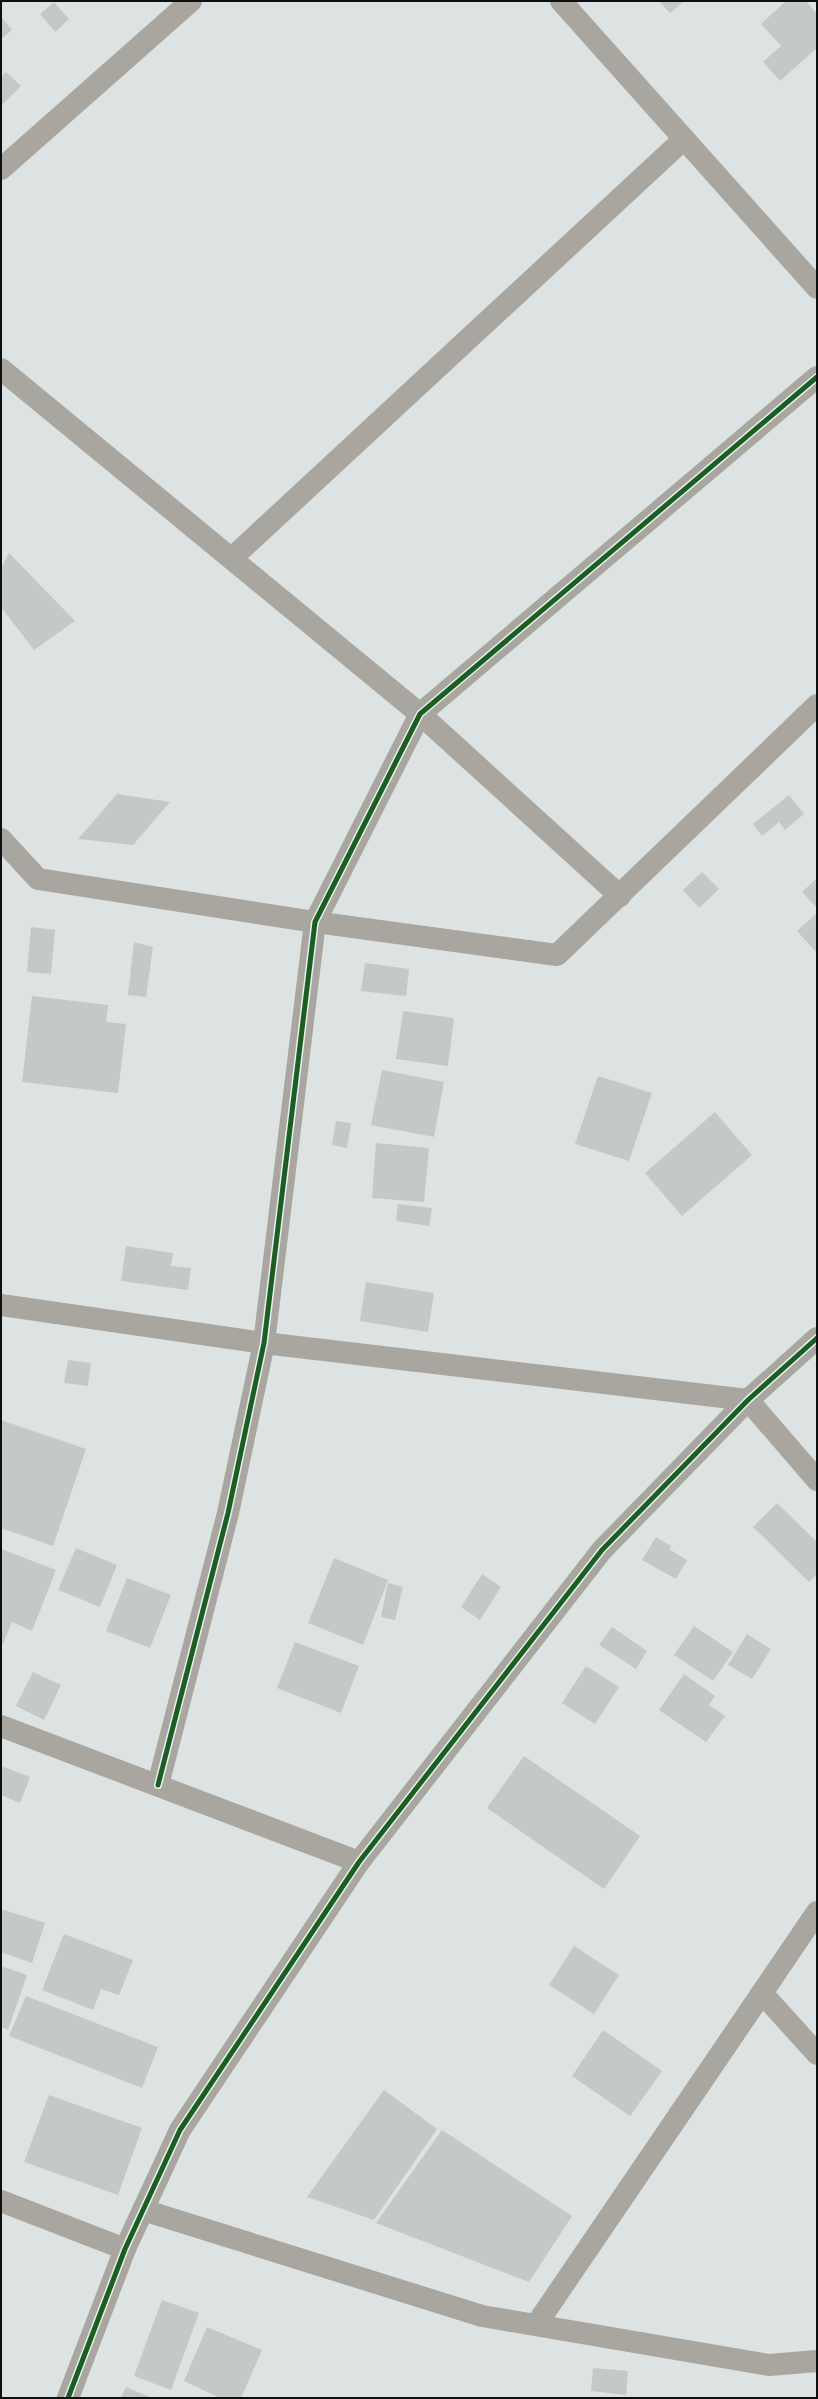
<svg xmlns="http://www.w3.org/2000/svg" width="818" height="2399" viewBox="0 0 818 2399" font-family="'Roboto Condensed',sans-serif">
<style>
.building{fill:#c4c8c9}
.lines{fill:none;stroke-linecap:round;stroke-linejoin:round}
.minor{stroke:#a9a69f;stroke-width:22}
.cycleway-casing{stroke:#e7f1f3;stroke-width:8}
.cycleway{stroke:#1b5e20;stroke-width:5}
</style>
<rect width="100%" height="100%" fill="#dde2e2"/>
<g class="building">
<polygon points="659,1 683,1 683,2 670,13"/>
<polygon points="786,1 806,1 817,14 817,48 780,81 763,62 781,46 761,24"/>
<polygon points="54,2 69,19 55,32 40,14"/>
<polygon points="1,17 12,30 1,39"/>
<polygon points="6,72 21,86 1,106 1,77"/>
<polygon points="9,553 75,621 34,650 1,607 1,569"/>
<polygon points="117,794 170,802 133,845 78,839"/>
<polygon points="789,795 804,814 785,830 779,822 762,836 753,824"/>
<polygon points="702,872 719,889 699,908 683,890"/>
<polygon points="817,878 817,908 802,892"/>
<polygon points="817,913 817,953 797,931"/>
<polygon points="31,927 55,930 51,974 27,972"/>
<polygon points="134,942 153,947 146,997 128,995"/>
<polygon points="365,963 409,969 406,996 361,991"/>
<polygon points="32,996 108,1005 106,1022 126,1024 118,1093 22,1082"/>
<polygon points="403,1011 454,1018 448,1066 396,1059"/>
<polygon points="382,1070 444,1082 434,1137 371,1125"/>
<polygon points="598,1076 652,1093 629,1161 575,1144"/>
<polygon points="715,1112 752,1155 682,1216 645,1173"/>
<polygon points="336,1121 351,1123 347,1148 332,1145"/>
<polygon points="376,1143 429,1148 424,1202 372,1198"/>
<polygon points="398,1204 432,1208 429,1226 396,1221"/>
<polygon points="126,1246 173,1253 171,1266 191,1268 188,1290 121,1281"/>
<polygon points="366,1282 434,1293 428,1332 360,1321"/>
<polygon points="68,1360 91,1363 88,1386 64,1383"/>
<polygon points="1,1420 86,1449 53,1546 1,1528"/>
<polygon points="777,1503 817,1542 817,1574 809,1582 753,1527"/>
<polygon points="656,1537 671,1546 669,1549 687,1560 676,1579 642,1560"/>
<polygon points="76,1548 117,1565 100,1607 58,1590"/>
<polygon points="1,1549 56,1570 32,1631 12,1622 3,1644 1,1643"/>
<polygon points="334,1558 388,1580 363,1645 308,1623"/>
<polygon points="482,1574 501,1587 480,1620 461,1607"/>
<polygon points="127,1578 171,1595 150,1648 106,1631"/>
<polygon points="388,1583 403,1587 395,1620 381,1617"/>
<polygon points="694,1626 733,1652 713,1681 674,1655"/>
<polygon points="612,1627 647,1651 636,1669 599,1645"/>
<polygon points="747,1634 771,1649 752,1679 728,1665"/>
<polygon points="295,1642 359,1666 341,1713 277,1688"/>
<polygon points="586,1666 619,1687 595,1724 562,1703"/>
<polygon points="33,1672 61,1685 44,1720 16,1706"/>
<polygon points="684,1674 715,1696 709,1705 725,1716 706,1742 659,1710"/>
<polygon points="524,1756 640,1836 604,1889 487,1808"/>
<polygon points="1,1766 30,1777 20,1803 1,1795"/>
<polygon points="1,1909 45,1923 32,1963 1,1952"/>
<polygon points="64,1934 133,1960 119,1995 101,1989 93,2010 42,1990"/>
<polygon points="574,1946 619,1975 594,2014 549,1985"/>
<polygon points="1,1966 27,1975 8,2030 1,2027"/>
<polygon points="26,1996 158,2047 142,2088 9,2036"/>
<polygon points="603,2030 662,2071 630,2116 572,2076"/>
<polygon points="384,2090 437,2129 374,2220 307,2197"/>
<polygon points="49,2095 142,2128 118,2195 24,2162"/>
<polygon points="442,2130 572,2216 529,2282 376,2223"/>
<polygon points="162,2300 199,2313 171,2390 134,2376"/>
<polygon points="207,2327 262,2350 241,2398 220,2398 184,2381"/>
<polygon points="593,2368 628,2371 626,2395 591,2391"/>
<polygon points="126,2387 152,2398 121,2398"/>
</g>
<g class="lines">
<g class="minor">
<polyline points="561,1 817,288"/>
<polyline points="1,169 191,1"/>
<polyline points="1,369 420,714 620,896"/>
<polyline points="232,558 684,139"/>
<polyline points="1,839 38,879 315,922 557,955 817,705"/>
<polyline points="1,1305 264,1343 748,1400 817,1480"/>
<polyline points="1,1726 359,1862"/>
<polyline points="158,1785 228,1513 264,1343 315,922 420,714 817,377"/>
<polyline points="762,1993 817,2054"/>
<polyline points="1,2201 125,2249"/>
<polyline points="143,2210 482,2316 769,2365 817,2361"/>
<polyline points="536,2325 817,1912"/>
<polyline points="68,2398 125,2249 180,2130 359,1862 602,1550 748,1400 817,1338"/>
</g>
<g class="cycleway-casing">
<g id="cycleway">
<polyline points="158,1785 228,1513 264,1343 315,922 420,714 817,377"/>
<polyline points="68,2398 125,2249 180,2130 359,1862 602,1550 748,1400 817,1338"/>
</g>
</g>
<use href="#cycleway" class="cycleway"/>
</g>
<rect width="818" height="2399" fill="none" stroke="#0d1011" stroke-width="4"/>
</svg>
